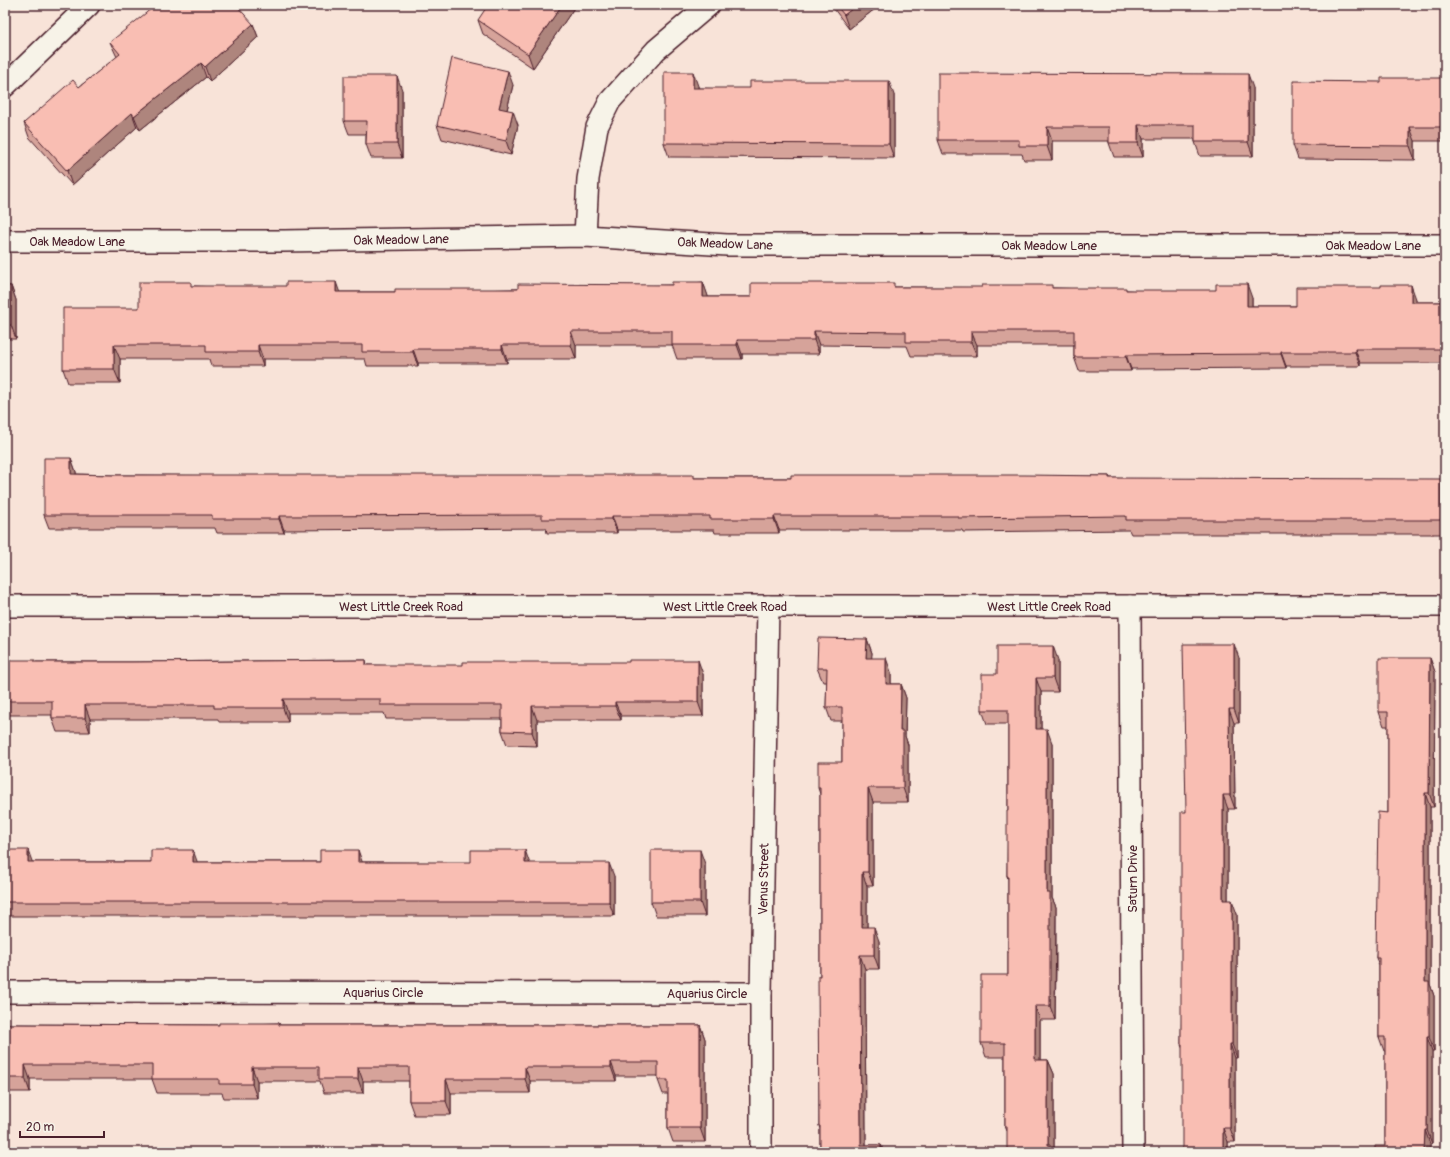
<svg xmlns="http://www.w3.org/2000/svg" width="1450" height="1157" viewBox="0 0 1450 1157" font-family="Pangolin,sans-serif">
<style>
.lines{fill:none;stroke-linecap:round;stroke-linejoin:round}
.street-casing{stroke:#4a1f2b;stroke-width:24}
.street{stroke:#f7f3e8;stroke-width:21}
.wall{fill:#d6a39a;stroke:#4a1f2b}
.shaded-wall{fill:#ae857d;stroke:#4a1f2b}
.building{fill:#f9beb3;stroke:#4a1f2b}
.labels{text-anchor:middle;stroke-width:3;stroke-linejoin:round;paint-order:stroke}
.street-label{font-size:13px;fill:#4a1f2b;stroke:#f7f3e8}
</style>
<rect width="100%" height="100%" fill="#f8e3d8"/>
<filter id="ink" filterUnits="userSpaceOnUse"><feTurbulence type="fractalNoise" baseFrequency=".025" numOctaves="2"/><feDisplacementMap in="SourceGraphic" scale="8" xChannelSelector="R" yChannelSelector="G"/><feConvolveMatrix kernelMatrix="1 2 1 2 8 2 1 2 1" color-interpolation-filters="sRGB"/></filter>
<g filter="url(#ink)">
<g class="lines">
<g class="street-casing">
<g id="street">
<polyline points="5,86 89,5"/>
<polyline points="585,236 588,179 597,127 610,101 656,50 709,5"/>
<polyline points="5,241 284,241 585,236 727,245 1445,245"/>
<polyline points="5,606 1445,606"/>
<polyline points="1130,606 1133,1152"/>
<polyline points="5,992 761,993"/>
<polyline points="761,1152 761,993 768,606"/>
</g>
</g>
<use href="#street" class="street"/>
</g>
<g class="wall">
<polygon points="576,5 533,68 483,34 478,20"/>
<polygon points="831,5 880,5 849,29"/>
<polygon points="253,24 258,37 210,81 206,77 140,130 137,127 72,185 29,137 24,123 79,87 117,57 110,42"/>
<polygon points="1445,78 1445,141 1415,141 1415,160 1298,159 1293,145 1381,82"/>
<polygon points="513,85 507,110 518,125 511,155 442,139 437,125"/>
<polygon points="698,86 698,88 894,95 894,158 669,157 664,143"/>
<polygon points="1253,88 1253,156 1200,156 1195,142 1195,139 1143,139 1143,157 1114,157 1109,143 1109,141 1052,141 1052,160 1024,160 1022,154 943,154 938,140"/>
<polygon points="402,90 402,158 371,158 366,144 366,134 349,134 344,121"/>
<polygon points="703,282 708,297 751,297 895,287 1053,288 1127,290 1252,298 1252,306 1296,306 1416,299 1416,302 1445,302 1445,363 1360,363 1360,366 1286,366 1286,368 1131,369 1131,371 1079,371 1074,357 1074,345 977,345 977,356 911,356 907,346 819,345 819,354 742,354 742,359 677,359 672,345 576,345 576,359 507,359 507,363 418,363 418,366 367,366 365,359 263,359 263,366 211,366 209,359 120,359 120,383 68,383 63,369 139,308 193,286 340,292 395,292 672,285"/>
<polygon points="5,286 11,286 16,300 16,339 5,339"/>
<polygon points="71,458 76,472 76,474 112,475 695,478 791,478 1109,476 1110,478 1445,488 1445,534 1131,534 1129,530 963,532 962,530 779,530 779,533 715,533 714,530 617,530 617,533 547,533 546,528 284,530 284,533 217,533 215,528 49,528 44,515"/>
<polygon points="867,639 872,653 871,658 891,672 891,684 901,684 906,698 905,736 908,745 908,802 873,802 873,886 867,886 867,927 879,941 879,969 865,969 866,1145 881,1145 884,1152 820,1152 820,1129 819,1126 820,976 820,794 818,788 842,762 842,721 831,721 826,707 827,682 823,682 817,668"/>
<polygon points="1239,658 1239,723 1234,723 1235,809 1228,809 1228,900 1237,914 1237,1058 1235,1058 1235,1142 1228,1142 1228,1152 1181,1044 1186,812"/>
<polygon points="1430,658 1435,672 1434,807 1430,807 1430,984 1434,996 1434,1051 1432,1051 1432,1144 1385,1146 1385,1051 1384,1051 1379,1037 1379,965 1376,958 1388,813 1388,726 1384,726 1379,712"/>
<polygon points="5,660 35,662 133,662 366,660 367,665 703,674 703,716 621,716 621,720 537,720 537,746 507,745 502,731 502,719 386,719 384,713 288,713 288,722 219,722 218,719 90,719 90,732 57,732 52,718 52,715 5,715"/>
<polygon points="1058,660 1058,692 1041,692 1041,729 1052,743 1052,898 1056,907 1056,971 1055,1020 1040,1020 1040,1060 1048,1060 1054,1074 1054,1152 1007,1131 1005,1126 1005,1057 986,1057 981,1043 1008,975 1008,879 1007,876 1008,811 1008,724 987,724 982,710 997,674"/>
<polygon points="5,850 32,862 362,862 529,863 614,876 614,916 5,916"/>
<polygon points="705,864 705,916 656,916 651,902"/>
<polygon points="279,1023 280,1025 700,1025 705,1039 705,1142 673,1142 668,1128 668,1094 663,1094 658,1080 658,1076 616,1076 616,1081 530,1081 530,1093 451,1093 451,1115 414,1115 409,1101 409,1081 363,1081 363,1093 324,1093 320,1081 257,1081 257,1098 224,1098 222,1093 157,1093 152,1079 30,1079 30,1092 5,1092 5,1024 219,1025"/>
</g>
<g class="shaded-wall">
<polygon points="562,5 576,5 533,68 528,54"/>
<polygon points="857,5 880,5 849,29 844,15"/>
<polygon points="253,24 258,37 210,81 205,67"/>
<polygon points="201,63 206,77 140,130 134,116"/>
<polygon points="508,71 513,85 504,122 499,108"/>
<polygon points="693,72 698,86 698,102 693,88"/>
<polygon points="1248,74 1253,88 1253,156 1248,142"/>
<polygon points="397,76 402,90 402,158 397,144"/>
<polygon points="889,81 894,95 894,158 889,144"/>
<polygon points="513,111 518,125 511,155 506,141"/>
<polygon points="132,113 137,127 72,185 67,171"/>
<polygon points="1138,125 1143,139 1143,157 1138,143"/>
<polygon points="1047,127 1052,141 1052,160 1047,146"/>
<polygon points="1410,127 1415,141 1415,160 1410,146"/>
<polygon points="336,282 341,296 336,292"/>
<polygon points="703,282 708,296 708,311 703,297"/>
<polygon points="1247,284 1252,298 1252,320 1247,306"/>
<polygon points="1411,285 1416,299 1416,315 1411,302"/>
<polygon points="11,286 16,300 16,339 11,325"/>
<polygon points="571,331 576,345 576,359 571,345"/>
<polygon points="814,331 819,345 819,354 814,340"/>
<polygon points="971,331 977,345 977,356 971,342"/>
<polygon points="737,340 742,354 742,359 737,345"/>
<polygon points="114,345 120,359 120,383 114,369"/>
<polygon points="258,345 263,359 263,366 258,352"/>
<polygon points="502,345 507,359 507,363 502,349"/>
<polygon points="413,349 418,363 418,366 413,352"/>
<polygon points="1355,349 1360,363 1360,366 1355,352"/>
<polygon points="1281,352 1286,366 1286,368 1281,354"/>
<polygon points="1126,355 1131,369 1131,371 1126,357"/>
<polygon points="71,458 76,472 76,488 71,474"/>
<polygon points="1441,479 1445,488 1445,529 1441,520"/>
<polygon points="279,516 284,530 284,533 279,519"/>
<polygon points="612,516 617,530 617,533 612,519"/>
<polygon points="774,516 779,530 779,533 774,519"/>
<polygon points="867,639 872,653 871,672 866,658"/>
<polygon points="1234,644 1239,658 1239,723 1234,709"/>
<polygon points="1053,646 1058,660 1058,692 1053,678"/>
<polygon points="886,658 891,672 891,698 886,684"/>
<polygon points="1430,658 1435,672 1434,807 1429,793"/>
<polygon points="698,660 703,674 703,716 698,702"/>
<polygon points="1036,678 1041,692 1041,743 1036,729"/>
<polygon points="901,684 906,698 905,736 908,745 908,802 903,788 900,731"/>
<polygon points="283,699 288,713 288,722 283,708"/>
<polygon points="615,702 621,716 621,720 615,706"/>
<polygon points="85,705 90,719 90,732 85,718"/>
<polygon points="532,706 537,720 537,746 532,732"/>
<polygon points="1229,709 1234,723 1235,809 1230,795"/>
<polygon points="1047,729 1052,743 1052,898 1056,907 1055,1020 1050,1006 1047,893"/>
<polygon points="868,788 873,802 873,886 868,872"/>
<polygon points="1425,793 1430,807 1430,984 1434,996 1434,1051 1429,1037 1425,982"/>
<polygon points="1223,795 1228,809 1228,914 1223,900"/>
<polygon points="28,850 33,864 28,862"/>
<polygon points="193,850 198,864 193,862"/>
<polygon points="358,850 363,864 358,862"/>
<polygon points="525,850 530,864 525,863"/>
<polygon points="700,850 705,864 705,916 700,902"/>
<polygon points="609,863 614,876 614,916 609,902"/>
<polygon points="862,872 867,886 867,941 862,927"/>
<polygon points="1232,900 1237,914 1237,1058 1232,1044"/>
<polygon points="874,927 879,941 879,969 874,955"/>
<polygon points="860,955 865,969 866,1152 861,1145"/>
<polygon points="1035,1006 1040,1020 1040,1074 1035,1060"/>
<polygon points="700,1025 705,1039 705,1142 700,1128"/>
<polygon points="1427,1037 1432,1051 1432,1144 1427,1130"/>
<polygon points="1230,1044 1235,1058 1235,1142 1230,1128"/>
<polygon points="1048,1060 1054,1074 1054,1152 1051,1152 1048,1145"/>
<polygon points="611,1062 616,1076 616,1081 611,1067"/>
<polygon points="25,1065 30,1079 30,1092 25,1078"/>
<polygon points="252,1067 257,1081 257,1098 252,1084"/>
<polygon points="358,1067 363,1081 363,1093 358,1079"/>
<polygon points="525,1067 530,1081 530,1093 525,1079"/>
<polygon points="446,1079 451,1093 451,1115 446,1101"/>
<polygon points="1223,1128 1228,1142 1228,1152 1223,1152"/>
<polygon points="1425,1130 1430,1144 1430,1152 1424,1152"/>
<polygon points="881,1145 884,1152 881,1152"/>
</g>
<g class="building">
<polygon points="155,5 236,5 253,24 205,67 201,63 134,116 132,113 67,171 24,123 73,80 79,87 120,54 110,42 146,13"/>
<polygon points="488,5 562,5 528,54 478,20"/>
<polygon points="836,5 857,5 844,15"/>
<polygon points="452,58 508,71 499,108 513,111 506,141 437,125"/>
<polygon points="664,72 693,72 693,88 750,88 750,81 889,81 889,144 664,143"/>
<polygon points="938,73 1248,74 1248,142 1195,142 1195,125 1138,125 1138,143 1109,143 1109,127 1047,127 1047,146 1019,146 1019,140 938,140"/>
<polygon points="344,76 397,76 397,144 366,144 367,121 344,121"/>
<polygon points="1381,78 1445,78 1445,127 1410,127 1410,146 1293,145 1293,81 1381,82"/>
<polygon points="139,282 191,282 191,286 286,286 286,282 336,282 336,292 395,292 395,289 518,289 518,284 672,285 672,282 703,282 703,297 751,297 751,283 894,283 894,287 982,287 982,285 1052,285 1052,288 1126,288 1126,290 1216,290 1216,284 1247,284 1247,306 1296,306 1296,287 1381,287 1381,285 1411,285 1411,302 1445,302 1445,349 1355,349 1355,352 1281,352 1281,354 1126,355 1126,357 1074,357 1074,331 971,331 971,342 906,342 906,332 814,331 814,340 737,340 737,345 672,345 672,331 571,331 571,345 502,345 502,349 413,349 413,352 362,352 362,345 258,345 258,352 206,352 206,345 114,345 114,369 63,369 63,308 139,308"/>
<rect x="5" y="286" width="6" height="39"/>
<polygon points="44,458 71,458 71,474 112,475 694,475 694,478 791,478 791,475 1025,475 1109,476 1109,478 1441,479 1441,520 1126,520 1126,516 958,518 958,516 774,516 774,519 710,519 710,516 612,516 612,519 542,519 542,515 279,516 279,519 212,519 212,515 44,515"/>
<polygon points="818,638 867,639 866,658 886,658 886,684 901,684 900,731 903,731 903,788 868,788 868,872 862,872 862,927 874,927 874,955 860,955 861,1145 881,1145 881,1152 820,1152 820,1126 819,1126 818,976 820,976 820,788 818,788 818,762 842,762 842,707 826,707 827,668 817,668"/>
<polygon points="1183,644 1234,644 1234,709 1229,709 1230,795 1223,795 1223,900 1232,900 1232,1044 1230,1044 1230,1128 1223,1128 1223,1152 1182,1152 1182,1044 1181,1044 1181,812 1186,812"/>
<polygon points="997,646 1053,646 1053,678 1036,678 1036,729 1047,729 1047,893 1050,893 1050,1006 1035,1006 1035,1060 1048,1060 1048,1145 1050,1145 1051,1152 1007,1152 1007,1126 1005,1126 1005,1043 981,1043 981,975 1008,975 1008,876 1007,876 1007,811 1008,811 1008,710 982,710 982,674 997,674"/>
<polygon points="1379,658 1430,658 1429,793 1425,793 1425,982 1429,982 1429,1037 1427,1037 1427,1130 1425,1130 1424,1152 1375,1152 1375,1146 1385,1146 1385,1037 1379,1037 1379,958 1376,958 1378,812 1388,813 1388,712 1379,712"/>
<polygon points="5,660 35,660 35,662 133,662 366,660 366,665 463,665 463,662 629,662 629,660 698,660 698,702 615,702 615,706 532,706 532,732 502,731 502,705 380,705 380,699 283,699 283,708 214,708 214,705 85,705 85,718 52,718 52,701 5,701"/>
<polygon points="5,850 28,850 28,862 151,862 151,850 193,850 193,862 320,862 320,850 358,850 358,862 471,862 471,850 525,850 525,863 609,863 609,902 5,902"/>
<rect x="651" y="850" width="49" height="52"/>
<polygon points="219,1023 279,1023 279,1025 700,1025 700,1128 668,1128 668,1080 658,1080 658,1062 611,1062 611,1067 525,1067 525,1079 446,1079 446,1101 409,1101 409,1067 358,1067 358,1079 319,1079 319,1067 252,1067 252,1084 219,1084 219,1079 152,1079 152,1065 25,1065 25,1078 5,1078 5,1024 219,1025"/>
</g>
</g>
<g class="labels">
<g class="street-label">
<text transform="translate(401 239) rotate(-1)" y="5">Oak Meadow Lane</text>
<text x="77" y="246">Oak Meadow Lane</text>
<text transform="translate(725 243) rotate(2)" y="5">Oak Meadow Lane</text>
<text x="1049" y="250">Oak Meadow Lane</text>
<text x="1373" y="250">Oak Meadow Lane</text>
<text x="401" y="611">West Little Creek Road</text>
<text x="725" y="611">West Little Creek Road</text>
<text x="1049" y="611">West Little Creek Road</text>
<text transform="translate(763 879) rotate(-89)" y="5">Venus Street</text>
<text transform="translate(1132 879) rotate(-90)" y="5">Saturn Drive</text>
<text x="383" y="997">Aquarius Circle</text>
<text x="707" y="998">Aquarius Circle</text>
</g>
</g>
<rect width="1450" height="1157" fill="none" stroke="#f7f3e8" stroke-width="20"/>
<rect x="10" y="10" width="1430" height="1137" fill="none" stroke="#4a1f2b" stroke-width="1.5" filter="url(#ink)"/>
<path d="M20 1131v6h84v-6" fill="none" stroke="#4a1f2b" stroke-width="2"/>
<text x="26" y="1131" font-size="12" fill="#4a1f2b" stroke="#f7f3e8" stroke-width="3" paint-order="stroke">20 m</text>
</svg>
